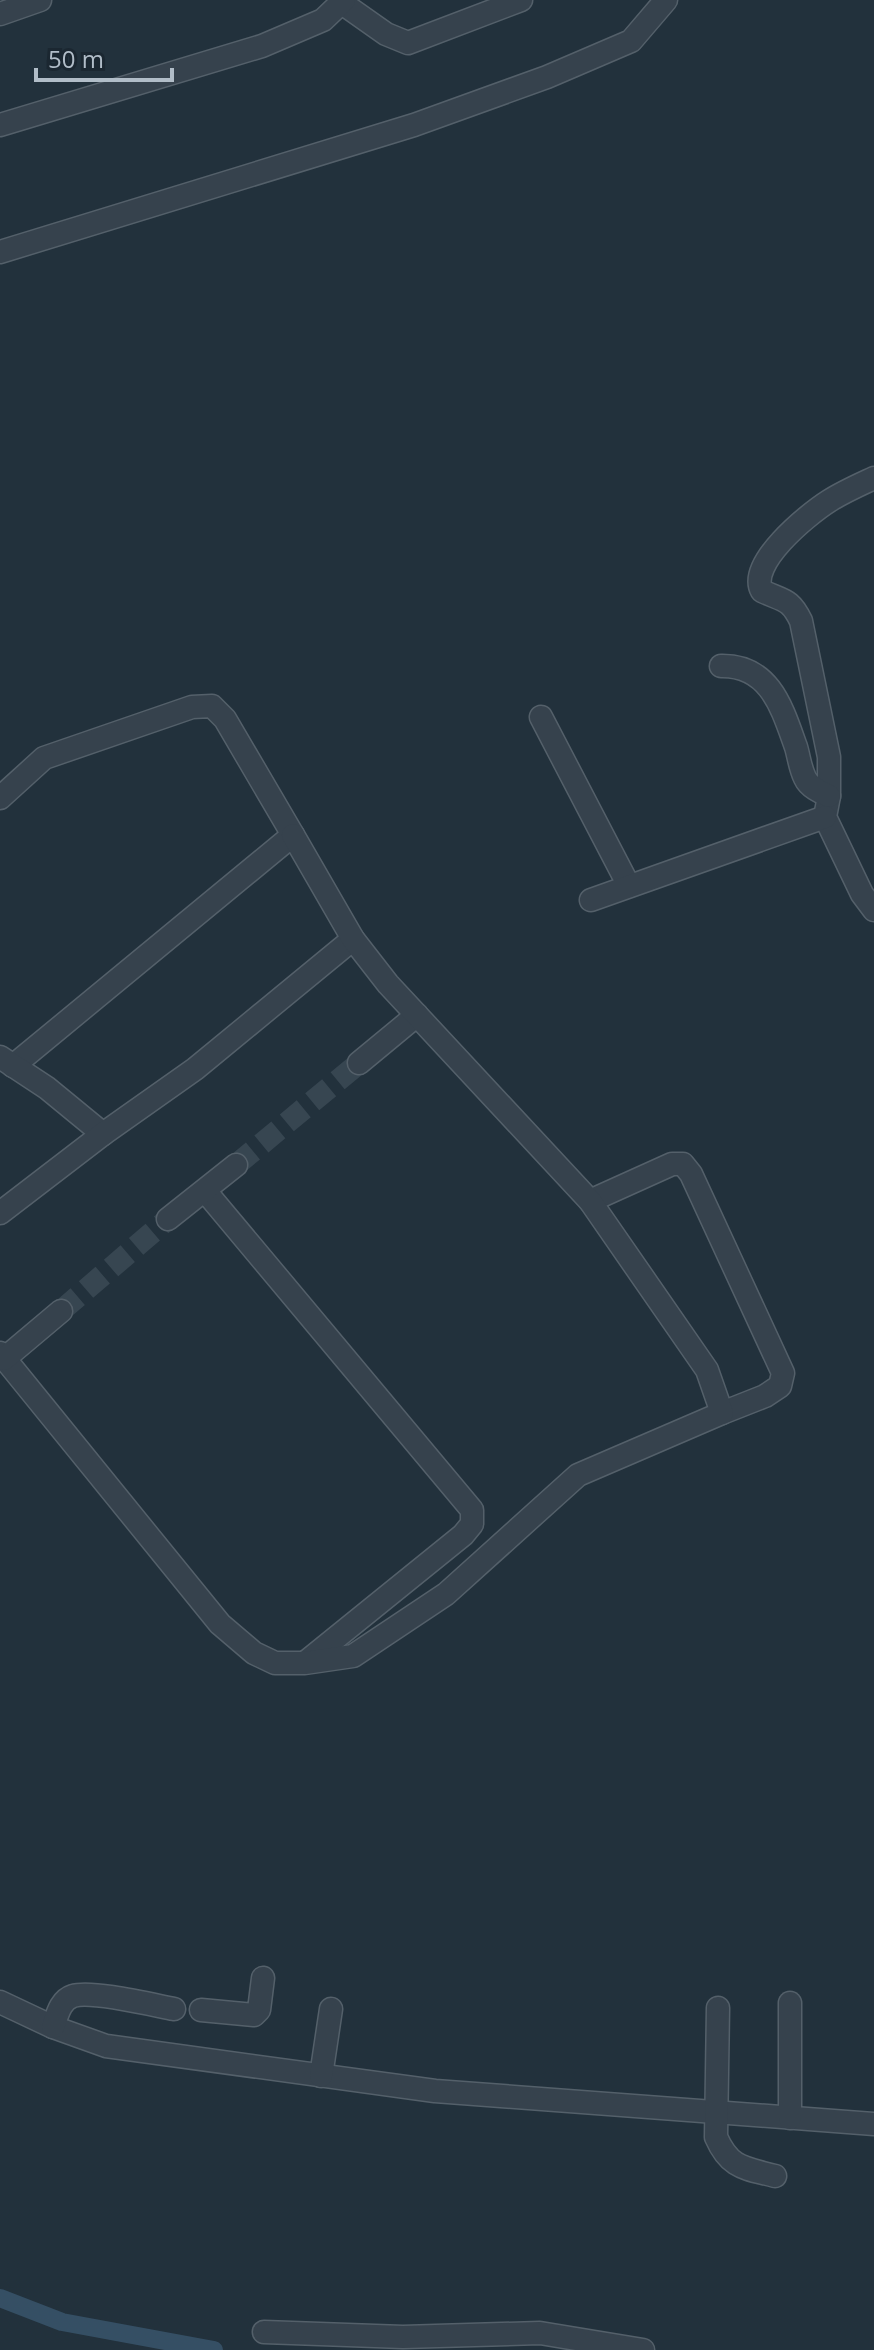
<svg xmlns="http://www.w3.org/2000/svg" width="874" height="2350" viewBox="0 0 874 2350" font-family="'Open Sans',sans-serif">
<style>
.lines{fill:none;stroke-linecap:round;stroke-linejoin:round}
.canal{stroke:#354f64;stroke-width:18}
.minor-tunnel{stroke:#374651;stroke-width:22;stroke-dasharray:22 11;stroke-linecap:butt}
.minor-casing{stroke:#54606a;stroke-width:25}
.minor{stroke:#36424d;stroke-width:22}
</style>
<rect width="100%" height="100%" fill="#22313c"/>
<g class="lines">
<polyline class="canal" points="0,2298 62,2322 214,2350"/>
<g class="minor-tunnel">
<polyline points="236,1165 359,1063"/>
<polyline points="61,1311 168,1219"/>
</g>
<g class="minor-casing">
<g id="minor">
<polyline points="342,3 386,34 408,43 521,0"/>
<polyline points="0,14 40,0"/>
<polyline points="0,125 262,46 323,20 344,0"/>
<polyline points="0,252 414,125 547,77 631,41 666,0"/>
<path d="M874 478C859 485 843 492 829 501 807 515 747 564 762 591 783 601 790 598 801 621L829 757V796L825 817 862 894 874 910"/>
<path d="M721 666C770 665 782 708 796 747 799 757 800 768 805 778 809 787 820 792 829 796"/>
<polyline points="541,717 629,886"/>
<polyline points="0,798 44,758 192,707 212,706 225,719 293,835 13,1066"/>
<polyline points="591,900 825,817"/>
<polyline points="0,1057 47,1088 103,1134"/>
<polyline points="359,1063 417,1015"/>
<polyline points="206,1192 472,1510 472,1524 463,1535 306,1662"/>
<polyline points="590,1201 672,1164 683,1164 691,1174 783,1373 780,1386 765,1396 722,1413"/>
<polyline points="0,1213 103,1134 195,1069 353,939"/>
<polyline points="168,1219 236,1165"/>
<polyline points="0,1353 220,1624 254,1653 275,1663 305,1663 353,1656 446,1594 578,1475 722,1413 707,1370 590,1201 388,984 353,939 293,835"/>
<polyline points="4,1359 61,1311"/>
<polyline points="0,2002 53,2027 106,2046 435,2091 874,2124"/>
<path d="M718 2008 716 2137C730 2169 745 2168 775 2176"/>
<polyline points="201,2010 254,2015 259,2010 263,1978"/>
<path d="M53 2027C57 2016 60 2000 73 1996 91 1990 153 2005 174 2009"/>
<polyline points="321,2076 331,2009"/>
<polyline points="790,2118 790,2003"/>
<polyline points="264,2332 403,2337 540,2333 643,2350"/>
</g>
</g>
<use href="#minor" class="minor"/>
</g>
<path d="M36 68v12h136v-12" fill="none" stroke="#b1bdc8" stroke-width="4"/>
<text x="48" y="68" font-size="24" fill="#b1bdc8" stroke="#1b2731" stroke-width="6" paint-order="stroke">50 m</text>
</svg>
